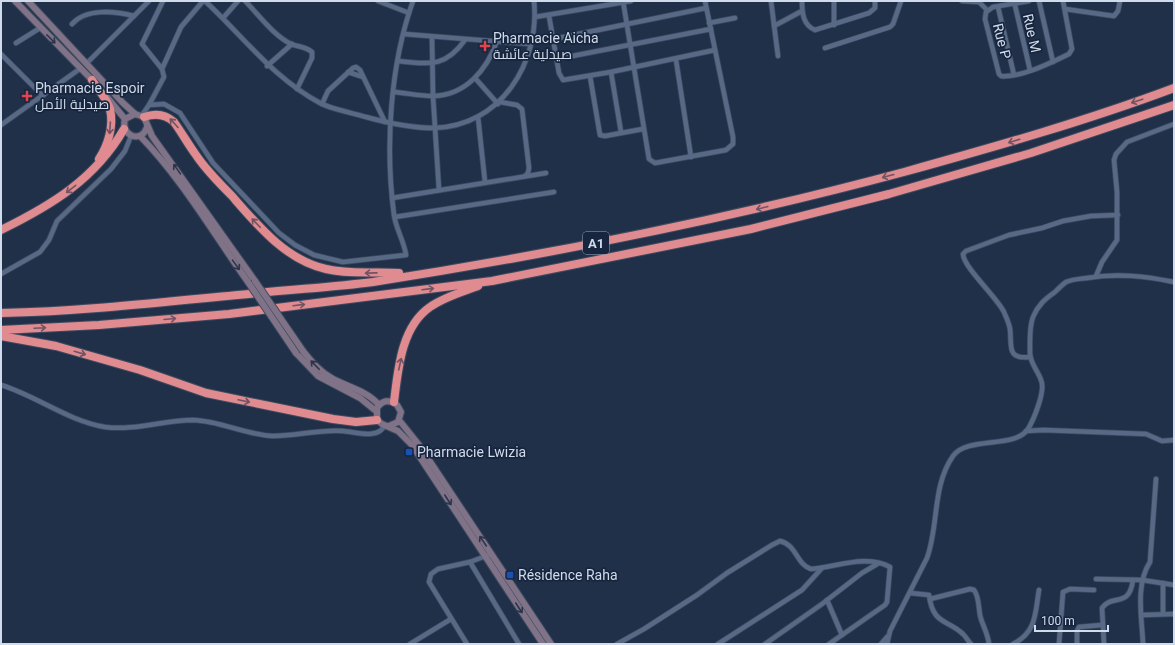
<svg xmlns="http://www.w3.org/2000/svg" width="1175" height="645" viewBox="0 0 1175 645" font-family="Roboto,Cairo,sans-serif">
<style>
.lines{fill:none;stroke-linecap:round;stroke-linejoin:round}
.street-casing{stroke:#3d4a5f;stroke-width:6}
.secondary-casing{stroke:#3d4a5f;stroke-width:8}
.highway-casing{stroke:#3d4a5f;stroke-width:10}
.street{stroke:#576985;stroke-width:4.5}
.secondary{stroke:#807388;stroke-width:6}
.highway{stroke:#df8b90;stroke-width:8}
.secondary-bridge-casing{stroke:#3d4a5f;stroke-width:8;stroke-linecap:butt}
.secondary-bridge{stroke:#807388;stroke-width:6}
.oneway{stroke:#2c354d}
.oneway2{stroke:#715363}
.health-dot{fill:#e0444e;stroke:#17263e;stroke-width:1.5}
.transit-dot{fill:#1a4fb4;stroke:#17263e;stroke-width:1.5}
.labels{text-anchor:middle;stroke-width:3.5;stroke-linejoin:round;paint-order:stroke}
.shield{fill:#17263e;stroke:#98a5b7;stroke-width:1}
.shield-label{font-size:13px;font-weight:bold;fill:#d0dbeb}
.street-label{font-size:14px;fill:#d0dbeb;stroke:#17263e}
.poi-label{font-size:14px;fill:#d0dbeb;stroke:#17263e;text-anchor:start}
</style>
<rect width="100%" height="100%" fill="#213049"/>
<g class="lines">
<g class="street-casing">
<g id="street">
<polyline points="163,1 142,44 162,69 181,27 203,1"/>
<path d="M205 1C243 36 273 78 320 103 331 109 353 113 366 117 388 123 411 128 434 128 501 126 540 63 534 1"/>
<path d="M245 1C259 15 273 35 291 44 298 47 305 46 312 52V58L297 89"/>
<polyline points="378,1 409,13"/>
<polyline points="623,1 649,159 655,163 726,150 733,144 733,137 705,1"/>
<polyline points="771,1 778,56"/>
<path d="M802 1C802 13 803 25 815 30L869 13 875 8V1"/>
<polyline points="834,1 834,25"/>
<polyline points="962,1 979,2 987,10"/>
<polyline points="1014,1 1030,70"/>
<path d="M1029 1 993 7 986 12 985 19 999 74 1001 76C1021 78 1052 62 1069 54L1072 49 1063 1"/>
<polyline points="1039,1 1053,62"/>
<polyline points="998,7 1014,75"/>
<polyline points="1065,9 1114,16 1118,11 1120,1"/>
<polyline points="549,16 559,73 563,80 611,72 715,50"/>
<polyline points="535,17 631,1"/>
<polyline points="223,18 238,1"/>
<polyline points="709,23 735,18"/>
<path d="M72 24C86 8 115 11 134 16"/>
<polyline points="774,26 802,11"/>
<polyline points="404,34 530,44"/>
<polyline points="432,38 433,96 439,190"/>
<polyline points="554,39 706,8"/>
<polyline points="16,43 40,28"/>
<polyline points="825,48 890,27 893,24 901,1"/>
<polyline points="1,54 43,96"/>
<polyline points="557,59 711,29"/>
<polyline points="676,60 691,157"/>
<path d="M398 61C429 64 445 68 465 40"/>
<polyline points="86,64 149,1"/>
<polyline points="267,66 292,44"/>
<polyline points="348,72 363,77"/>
<polyline points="611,72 621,132"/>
<polyline points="590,76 600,135 605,136 643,129"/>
<polyline points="475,78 498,104"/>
<path d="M394 92C407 93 419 96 432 96 465 96 487 70 497 41"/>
<polyline points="500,102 517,105 522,109 529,168 528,173 525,176"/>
<polyline points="322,104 328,91 353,68 356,67 360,70 385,122"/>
<polyline points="149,105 164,77 162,69"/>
<path d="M142 115 149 105 164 104 180 113 213 163 279 233 295 245 314 255 343 262 406 255C404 241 396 229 394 215 385 147 390 65 413 1"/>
<polyline points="478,117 485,182"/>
<polyline points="1,125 81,68"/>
<polyline points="392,198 546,173"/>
<polyline points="395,217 554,192"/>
<polyline points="1,274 40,252 49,240 57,221 111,169 125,151 131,136"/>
<polyline points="1096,276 1102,262 1117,240 1117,192 1114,160 1116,154 1127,142 1174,124"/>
<path d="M1030 357C1006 360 1012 345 1010 329 1009 323 1006 317 1004 312 996 296 964 268 963 254L966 251 1009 235 1042 228 1063 221 1091 216 1118 215"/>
<path d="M1 385C37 396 68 421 105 427 134 431 164 420 193 420 221 421 246 435 273 436 297 436 320 429 343 431 356 432 378 440 385 425"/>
<polyline points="1026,431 1043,430 1146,434 1162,441 1174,440"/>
<polyline points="470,562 519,644"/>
<polyline points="1096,579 1142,580 1174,585"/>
<polyline points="1163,583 1163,614"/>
<path d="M910 593 929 595C933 625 947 619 963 634 966 637 968 641 971 644"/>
<path d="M930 599 970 589 974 590C980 598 978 610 981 619 984 628 988 635 989 644"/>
<polyline points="827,600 842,635"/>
<polyline points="1142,615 1174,614"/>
<polyline points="410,644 451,619"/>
<polyline points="467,644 429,582 431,574 438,569 470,562 491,554"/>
<path d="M617 644 644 629 697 595 727 573 772 545 780 541C797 545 796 564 811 569 837 567 866 554 890 567L887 602 885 605 829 644"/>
<polyline points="718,644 802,590 822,568"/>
<polyline points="765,644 822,604 862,573 879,563"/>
<polyline points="881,644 887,637"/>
<path d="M887 644 890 631 927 558C939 525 932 486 953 456 967 436 1015 449 1028 429 1034 419 1046 390 1041 380 1038 371 1030 363 1030 353 1030 342 1029 327 1033 317 1038 305 1045 299 1055 292 1058 289 1062 285 1066 282 1073 279 1080 279 1087 278 1117 273 1144 276 1174 282"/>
<path d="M1013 644C1037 632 1035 613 1039 590"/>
<polyline points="1059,644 1063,592 1070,589 1094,590"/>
<polyline points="1077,644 1077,631 1079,627 1102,625"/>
<path d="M1104 644 1102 608C1113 593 1129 609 1133 580"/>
<path d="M1143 644C1142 618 1135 585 1150 562L1156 479"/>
</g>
</g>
<g class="secondary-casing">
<g id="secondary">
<polyline points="15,1 95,83"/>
<polyline points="28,1 123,103 135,114 144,117 152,136 255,281"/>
<polyline points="106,96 125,119"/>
<path d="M135 114 125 119C120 136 142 144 147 127"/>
<path d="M140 136C182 179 213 233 248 282"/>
<path d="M303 351C312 362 320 372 333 379 348 387 367 391 379 405"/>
<polyline points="296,353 318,376 360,398 376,411"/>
<polyline points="399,420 419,445 551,644"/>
<path d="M389 426 398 422 401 412 397 405C390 399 382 400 377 408V420L382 424 398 431 412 445 543 644"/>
</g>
</g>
<g class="highway-casing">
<g id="highway">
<path d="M92 80C97 88 107 99 110 109 114 126 108 145 99 159"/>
<path d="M144 117C155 113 165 114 174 122 182 133 188 144 196 155 206 170 219 183 232 196 258 226 286 260 326 269 351 275 375 271 399 273"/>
<path d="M1 230C52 205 95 179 124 129"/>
<path d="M1 313C88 311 173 301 259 293 297 289 335 287 373 282 552 254 729 219 904 172 994 147 1086 121 1174 88"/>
<polyline points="1,330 99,325 229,314 492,281 751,229 889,194 1031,153 1174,105"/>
<polyline points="1,336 56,346 140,370 206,393 333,419 356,422 377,420"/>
<path d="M394 402C398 370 401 327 430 307 444 297 462 292 478 286"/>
</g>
</g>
<use href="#street" class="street"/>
<use href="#secondary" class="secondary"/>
<use href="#highway" class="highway"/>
<g class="secondary-bridge-casing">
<g id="secondary-bridge">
<polyline points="255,281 303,351"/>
<polyline points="248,282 296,353"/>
</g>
</g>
<use href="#secondary-bridge" class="secondary-bridge"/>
</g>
<defs><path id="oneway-shaft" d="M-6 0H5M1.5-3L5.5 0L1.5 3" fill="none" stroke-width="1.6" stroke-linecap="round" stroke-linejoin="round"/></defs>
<g class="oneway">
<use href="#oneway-shaft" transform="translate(51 39) rotate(45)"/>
<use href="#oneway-shaft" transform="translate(177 169) rotate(-125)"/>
<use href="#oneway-shaft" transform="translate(236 265) rotate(54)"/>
<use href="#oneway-shaft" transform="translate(315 365) rotate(-134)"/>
<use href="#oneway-shaft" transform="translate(448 500) rotate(57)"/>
<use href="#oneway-shaft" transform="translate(483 541) rotate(-124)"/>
<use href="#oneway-shaft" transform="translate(519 608) rotate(57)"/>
</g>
<g class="oneway2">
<use href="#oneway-shaft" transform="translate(1137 101) rotate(162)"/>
<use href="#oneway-shaft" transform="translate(174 123) rotate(-132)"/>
<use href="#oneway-shaft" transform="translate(110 128) rotate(94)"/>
<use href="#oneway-shaft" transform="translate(1014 141) rotate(163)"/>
<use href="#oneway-shaft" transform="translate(888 176) rotate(165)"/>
<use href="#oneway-shaft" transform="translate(71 189) rotate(142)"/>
<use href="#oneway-shaft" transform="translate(762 208) rotate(166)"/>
<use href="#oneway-shaft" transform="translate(256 223) rotate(-134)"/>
<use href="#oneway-shaft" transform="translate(371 273) rotate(179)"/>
<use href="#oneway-shaft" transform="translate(428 289) rotate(-7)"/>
<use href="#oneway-shaft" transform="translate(299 305) rotate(-7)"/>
<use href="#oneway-shaft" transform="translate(170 319) rotate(-5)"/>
<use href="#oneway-shaft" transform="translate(40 328) rotate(-3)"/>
<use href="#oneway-shaft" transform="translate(80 353) rotate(16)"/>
<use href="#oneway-shaft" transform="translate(400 364) rotate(-78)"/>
<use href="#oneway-shaft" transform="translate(244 401) rotate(12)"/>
</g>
<g class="health-dot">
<path d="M483 40h4v4h4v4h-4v4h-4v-4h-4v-4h4z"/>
<path d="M25 90h4v4h4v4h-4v4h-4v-4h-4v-4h4z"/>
</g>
<g class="transit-dot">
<rect x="405" y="448" width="8" height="8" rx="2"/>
<rect x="506" y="571" width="8" height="8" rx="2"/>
</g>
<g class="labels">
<rect class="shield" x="583" y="232" width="26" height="22" rx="3"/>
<g class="shield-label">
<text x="596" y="248">A1</text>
</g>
<g class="street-label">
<text transform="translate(1032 33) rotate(77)" y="5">Rue M</text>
<text transform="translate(1002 41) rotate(76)" y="5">Rue P</text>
</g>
<g class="poi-label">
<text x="493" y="43">Pharmacie Aicha<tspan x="493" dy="16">صيدلية عائشة</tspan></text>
<text x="35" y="93">Pharmacie Espoir<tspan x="35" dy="16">صيدلية الأمل</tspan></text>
<text x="417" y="457">Pharmacie Lwizia</text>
<text x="518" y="580">Résidence Raha</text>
</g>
</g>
<rect width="1175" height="645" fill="none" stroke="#d0dbeb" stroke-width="4"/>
<path d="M1035 625v6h73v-6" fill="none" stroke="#d0dbeb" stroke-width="2"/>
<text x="1041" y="625" font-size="12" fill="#d0dbeb" stroke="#17263e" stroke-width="3" paint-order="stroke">100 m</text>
</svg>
